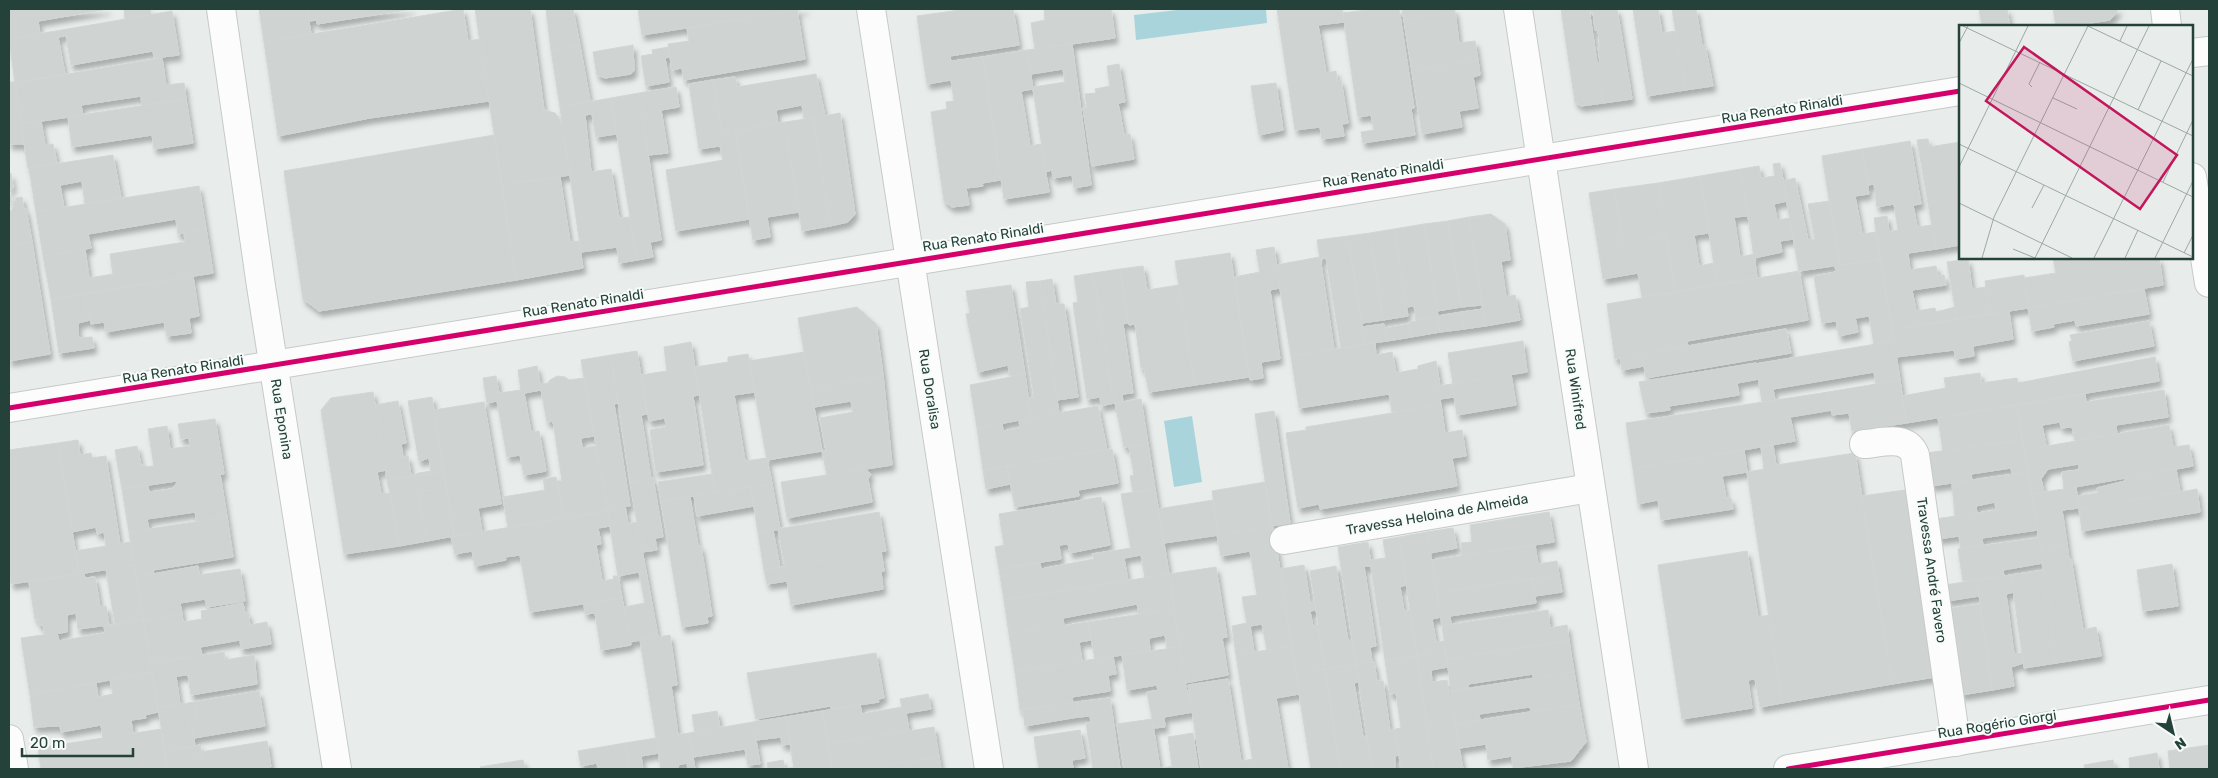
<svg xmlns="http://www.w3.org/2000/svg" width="2218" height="778" viewBox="0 0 2218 778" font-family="Rubik,sans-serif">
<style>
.water{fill:#a9d4db}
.building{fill:#cfd4d2;stroke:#d1d6d4;filter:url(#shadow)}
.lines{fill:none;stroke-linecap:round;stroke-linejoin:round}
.minor-casing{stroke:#c5cac8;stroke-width:30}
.minor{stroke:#fcfcfc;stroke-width:28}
.cycleway-casing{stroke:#f7fbf9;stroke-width:8}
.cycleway{stroke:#d6006c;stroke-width:5}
.labels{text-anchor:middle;stroke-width:4;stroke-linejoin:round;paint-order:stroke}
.street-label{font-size:14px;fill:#24423a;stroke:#f7fbf9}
.inset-road{fill:none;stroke:#9aa9a4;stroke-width:1}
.view{fill:#c2185b;fill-opacity:0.15;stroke:#c2185b;stroke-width:2.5}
.inset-edge{fill:none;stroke:#24423a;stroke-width:2.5}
</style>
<defs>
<filter id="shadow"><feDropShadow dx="3" dy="5.5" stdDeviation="2.5" flood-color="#0004"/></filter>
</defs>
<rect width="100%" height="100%" fill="#e8edeb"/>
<g class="water">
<polygon points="1186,9 1266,9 1267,23 1136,40 1134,15"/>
<polygon points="1192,416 1202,482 1174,487 1164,421"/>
</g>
<g class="building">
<polygon points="9,9 108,9 38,21 40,34 9,39"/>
<polygon points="124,9 150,9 151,14 125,19"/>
<polygon points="259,9 307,9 311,34 264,42"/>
<polygon points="307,9 412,9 317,24 317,20 309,21"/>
<polygon points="463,9 468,41 480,39 489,101 370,118 278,136 264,42"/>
<polygon points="475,9 530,9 544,110 555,113 560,120 570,175 502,185"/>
<polygon points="546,9 573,9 580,46 551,50"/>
<polygon points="638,9 806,9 642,35"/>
<polygon points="967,9 1013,9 1019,45 950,56 951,62 924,65 917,16"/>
<polygon points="1044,9 1111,9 1115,38 1035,49 1031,23 1045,20"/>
<polygon points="1277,9 1342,9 1344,22 1318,25 1326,73 1336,71 1337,81 1341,80 1348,123 1342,124 1344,136 1322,139 1320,127 1295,130"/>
<polygon points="1374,9 1399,9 1414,108 1411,109 1415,135 1363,143 1361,132 1374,130 1371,115 1358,117 1343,13"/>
<polygon points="1402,9 1454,9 1455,12 1404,20"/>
<polygon points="1561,9 1589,9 1603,103 1581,106 1575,102"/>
<polygon points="1589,9 1617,9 1632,99 1603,103 1596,64 1600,63 1598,47 1600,47 1598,30 1595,30 1593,12 1589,12"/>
<polygon points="1633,9 1658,9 1662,33 1676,31 1685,90 1647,96"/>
<polygon points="1672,9 1696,9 1702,46 1705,45 1713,86 1685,90"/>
<polygon points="1979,9 2007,9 2010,26 1982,26"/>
<polygon points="2053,9 2119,9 2110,20 2072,26 2056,26"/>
<polygon points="797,10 805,59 684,80 682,68 672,70 668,44 689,41 687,28"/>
<polygon points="172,11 179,55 154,58 153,51 71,65 66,35 58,37 65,74 15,83 9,39"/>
<polygon points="1455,12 1459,43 1475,41 1478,60 1412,71 1404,20"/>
<polygon points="1072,44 1091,185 1074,188 1072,175 1053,178 1052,170 1046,172 1033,89 1033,87 1065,82 1063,69 1031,74 1027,50"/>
<polygon points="633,45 634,71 631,74 605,78 597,75 593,52"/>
<polygon points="580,46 590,101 560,107 551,50"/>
<polygon points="668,47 670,57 665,58 669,82 646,86 641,56 653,54 652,50"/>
<polygon points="1027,50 1033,89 1021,91 1030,146 1041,144 1049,192 1004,199 983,57"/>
<polygon points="983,57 1000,180 982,183 983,186 966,188 969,205 952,207 944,201 931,112 947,109 946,102 954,101 951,80 927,84 924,65"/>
<polygon points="162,58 166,85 184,83 186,99 142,106 141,96 81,105 83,115 21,124 15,83"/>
<polygon points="1478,60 1480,75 1473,77 1478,108 1459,111 1462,127 1422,134 1412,71"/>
<polygon points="1119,64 1125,102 1118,103 1124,135 1130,134 1134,159 1092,166 1083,108 1087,108 1085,94 1096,93 1095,89 1110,86 1107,66"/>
<polygon points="816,74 825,116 804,119 802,105 776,110 778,124 722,134 713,80 735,77 737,87"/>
<polygon points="713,80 722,134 735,131 749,219 676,231 666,170 723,160 720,146 699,149 689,84"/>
<polygon points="9,82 15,82 24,144 9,144"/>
<polygon points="1276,83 1283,130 1259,135 1251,86"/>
<polygon points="676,87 679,107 661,110 668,153 648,155 639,93"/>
<polygon points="639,93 661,240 650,242 653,257 637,260 611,98"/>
<polygon points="611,98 616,134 596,137 592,114 585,115 591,172 611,169 619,218 630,217 637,260 619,263 617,247 581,252 560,107"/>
<polygon points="186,99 193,143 154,149 152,135 72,147 68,117"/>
<polygon points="840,113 855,214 848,222 830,226 813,118"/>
<polygon points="813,118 830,226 802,231 785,122"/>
<polygon points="41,121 45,145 53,144 57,163 28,168 21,124"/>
<polygon points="785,122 799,212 767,217 770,237 753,240 735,131"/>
<polygon points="494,135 516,280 319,311 303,299 284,171"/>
<polygon points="1928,139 1929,147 1960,142 1960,175 1957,176 1960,196 1960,245 1936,249 1917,140"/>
<polygon points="1910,141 1921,204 1913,205 1917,227 1932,225 1936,249 1880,257 1874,218 1887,216 1889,232 1898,230 1894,204 1877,207 1874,184 1868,185 1862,149"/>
<polygon points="1862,149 1869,194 1855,196 1862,234 1876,232 1880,260 1840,265 1822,156"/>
<polygon points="113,155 121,198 85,204 82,181 60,185 64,208 36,212 29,168"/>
<polygon points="1780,163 1787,201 1774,204 1777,220 1790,218 1793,239 1780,241 1782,252 1754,258 1741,169 1759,166 1761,178 1775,176 1773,164"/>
<polygon points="1741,169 1748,216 1734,217 1740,257 1754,254 1757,278 1717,284 1700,176"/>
<polygon points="11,173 13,188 9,189 11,202 9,202 9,174"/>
<polygon points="1700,176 1709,233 1694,235 1699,266 1714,263 1717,284 1675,292 1658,183"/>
<polygon points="560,177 570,242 579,241 583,268 516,280 502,185"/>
<polygon points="1795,178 1808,240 1815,239 1808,204 1829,201 1840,265 1799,271 1783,181"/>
<polygon points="1658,183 1667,237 1623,244 1614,189"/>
<polygon points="199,186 206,229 178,234 176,219 88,234 91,248 43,256 36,212"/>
<polygon points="1614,189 1623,244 1598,247 1589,193"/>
<polygon points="22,197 24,209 26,209 32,242 9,246 9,211 12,210 16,198"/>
<polygon points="1491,214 1505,224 1510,260 1501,261 1506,297 1515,295 1520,320 1485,326 1469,217"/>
<polygon points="1469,217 1482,305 1461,307 1448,221"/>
<polygon points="1448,221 1461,307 1437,311 1424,224"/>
<polygon points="1424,224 1438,316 1416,320 1414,306 1406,307 1394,229"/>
<polygon points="206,229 213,273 51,299 43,256 85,249 89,278 113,274 110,254 185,242 184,233"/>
<polygon points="1394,229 1408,316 1383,320 1370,233"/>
<polygon points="1370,233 1383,320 1362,323 1348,236"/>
<polygon points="1348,236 1365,344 1341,348 1326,258 1320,259 1317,240"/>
<polygon points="1667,237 1675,292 1642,297 1638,273 1603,279 1598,247"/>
<polygon points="32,242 50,354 9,361 9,246"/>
<polygon points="1274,247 1280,288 1270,290 1280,359 1261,362 1263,378 1250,380 1234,277 1260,272 1256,250"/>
<polygon points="1230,253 1249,377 1195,385 1175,261"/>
<polygon points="1908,253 1910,270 1936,266 1938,276 1944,275 1946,285 1912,290 1916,311 1935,308 1936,312 1955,307 1957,319 1892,330 1880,257"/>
<polygon points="1320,257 1334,349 1291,356 1276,265"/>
<polygon points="2053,258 2159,258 2163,285 2028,308 2024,278 2056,273"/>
<polygon points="1968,259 1972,289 1986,287 1990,314 1957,319 1947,262"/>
<polygon points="1880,260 1889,313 1822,323 1814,276 1836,272 1835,266"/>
<polygon points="1143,266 1147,290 1179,285 1195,385 1149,392 1144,368 1141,368 1135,324 1129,325 1120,269"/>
<polygon points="1120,269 1128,323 1123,324 1133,393 1122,394 1123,402 1114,403 1093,273"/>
<polygon points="1799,271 1808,320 1687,341 1688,346 1615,359 1607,304"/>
<polygon points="1093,273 1114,403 1101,406 1100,397 1087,399 1073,303 1078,302 1074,276"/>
<polygon points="2024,275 2028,308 1990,314 1985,281"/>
<polygon points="193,276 199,316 189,318 191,333 167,336 164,322 106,332 104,322 91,324 85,294"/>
<polygon points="1052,279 1056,304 1064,304 1078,397 1057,400 1040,281"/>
<polygon points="1040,281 1059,413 1031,418 1028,398 1034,397 1020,309 1029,307 1026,282"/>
<polygon points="1011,285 1025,374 1010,376 1008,365 978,372 966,314 970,313 966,291"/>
<polygon points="2144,289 2149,314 2076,326 2075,320 2053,324 2054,327 2032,331 2028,308"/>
<polygon points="85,294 90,320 78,323 78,333 79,338 92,337 94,348 59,353 51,299"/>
<polygon points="857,307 876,324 883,375 811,389 798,318"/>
<polygon points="1483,309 1485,326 1464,329 1462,312"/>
<polygon points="2009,311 2013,339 1973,346 1974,356 1956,359 1954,350 1896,357 1892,330"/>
<polygon points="1462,312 1464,329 1440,332 1438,316"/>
<polygon points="1889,313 1894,341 1874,345 1869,315"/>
<polygon points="1438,317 1440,332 1411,337 1409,322"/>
<polygon points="1855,317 1858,332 1839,336 1836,320"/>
<polygon points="2149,321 2154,346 2073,361 2069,342 2072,341 2070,335"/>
<polygon points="1384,324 1387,341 1365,344 1362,327"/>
<polygon points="1409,324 1411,337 1387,341 1385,328"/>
<polygon points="1786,329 1791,353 1646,378 1642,354"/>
<polygon points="1523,341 1527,372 1453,384 1448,353"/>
<polygon points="1894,341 1900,380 1876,384 1874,372 1773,389 1775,400 1762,402 1756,364"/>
<polygon points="691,342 699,395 693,396 703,465 656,472 650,430 666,427 665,418 649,421 641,375 667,371 664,347"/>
<polygon points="1375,343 1376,355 1392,352 1396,373 1418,369 1418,366 1436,361 1440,386 1299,408 1291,356"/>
<polygon points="637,351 647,414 641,415 651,479 630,482 611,355"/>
<polygon points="804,352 822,451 767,460 749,361"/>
<polygon points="748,354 755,392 734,395 745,461 767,458 772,484 715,493 695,367 728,362 728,357"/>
<polygon points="1642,354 1644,366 1622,370 1620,358"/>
<polygon points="611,355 618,403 614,404 630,506 607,508 581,360"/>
<polygon points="2155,357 2159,381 1906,423 1902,396 1946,388 1944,378 1980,373 1981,383 2017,378 2018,383"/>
<polygon points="1756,363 1759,379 1737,383 1739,395 1669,406 1670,410 1646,413 1639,382"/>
<polygon points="537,366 541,390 524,393 531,432 539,431 546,471 524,475 520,455 507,457 497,401 487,403 483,378 496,376 499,393 521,390 518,370"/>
<polygon points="1025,374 1031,418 977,428 970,385"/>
<polygon points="1511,374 1516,405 1457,415 1452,384"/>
<polygon points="883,375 892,465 827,475 822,451 826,451 820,418 853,412 851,401 814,407 811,389"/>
<polygon points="557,376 565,377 569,380 584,378 594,436 581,438 582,448 596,446 608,511 564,518 557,481 562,481 553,421 547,422 540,384 548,383 550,380"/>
<polygon points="1900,380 1906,423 1852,431 1849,413 1832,415 1828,392"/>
<polygon points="1452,384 1454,397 1440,399 1441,405 1392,412 1389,393"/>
<polygon points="2164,390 2168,417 2116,425 2117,434 2075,441 2072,427 2061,428 2060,422 2042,425 2046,446 2024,450 2017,405 2085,394 2086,402"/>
<polygon points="373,392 386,470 377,472 381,494 390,493 399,546 344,554 321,410 331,398"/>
<polygon points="1828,392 1832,410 1790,417 1795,441 1633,469 1626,423"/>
<polygon points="432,397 444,471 419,476 419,473 431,471 429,458 419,461 408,401"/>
<polygon points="1141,399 1148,444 1124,447 1115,403"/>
<polygon points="398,401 406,443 401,444 403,457 408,456 411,475 416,474 416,476 387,480 375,405"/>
<polygon points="484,402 501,504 478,508 482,532 454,536 434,410"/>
<polygon points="1441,405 1445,433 1462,430 1466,456 1452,458 1457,486 1320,509 1319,504 1298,508 1286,433 1306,430 1306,427"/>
<polygon points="2017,405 2022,440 1943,451 1938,418"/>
<polygon points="1098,406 1107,450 983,470 977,428 1002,423 1003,431 1020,428 1019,420"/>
<polygon points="1274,411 1290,523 1272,526 1255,414"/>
<polygon points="215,419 224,474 122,489 115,450 137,446 141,465 145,465 145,467 154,466 148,429 167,426 170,449 190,446 189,438 181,439 178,424"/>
<polygon points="2169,425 2173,447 2189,445 2193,466 2064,489 2062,472 2079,470 2079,464 2048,469 2041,479 2044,492 2032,494 2024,450"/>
<polygon points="78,440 80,455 91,453 92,458 106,456 120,544 130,542 134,565 79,574 75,551 106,546 104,532 97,534 96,527 72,532 58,443"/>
<polygon points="2022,440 2028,472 2012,474 2011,468 1971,474 1972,480 1931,486 1926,453"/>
<polygon points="58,443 79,574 11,584 9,568 9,450"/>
<polygon points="1148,444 1155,489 1133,492 1130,476 1134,475 1129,447"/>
<polygon points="1773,445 1776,465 1855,453 1892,684 1782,703 1747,472 1764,469 1761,447"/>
<polygon points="1112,449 1118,483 1078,490 1079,496 1015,507 1007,466"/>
<polygon points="1744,450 1747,472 1722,476 1726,498 1731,498 1733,509 1661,520 1658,500 1638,504 1633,469"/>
<polygon points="1007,466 1010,484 986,489 983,470"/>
<polygon points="865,469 871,474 868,479 872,502 787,518 781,482"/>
<polygon points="2176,469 2180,492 2079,509 2077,496 2098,493 2097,488 2125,481 2124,478"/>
<polygon points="444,471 446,488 391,497 387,480 416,476 416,474 419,473 419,476"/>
<polygon points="2028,472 2033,505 1996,511 1995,502 1976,506 1977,513 1955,517 1952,483"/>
<polygon points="220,474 227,517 197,522 195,512 147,519 149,529 129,532 122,489 148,486 149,492 172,489 179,480"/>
<polygon points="712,474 715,493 661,501 658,482"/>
<polygon points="556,477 564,518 508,528 503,497 545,490 543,479"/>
<polygon points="653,478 663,537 655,538 657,550 642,552 630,482"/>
<polygon points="1265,482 1272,526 1219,535 1212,491"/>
<polygon points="772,484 780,529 758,533 751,487"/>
<polygon points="751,487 754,506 697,516 694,496"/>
<polygon points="2076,487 2079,508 2062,510 2067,544 2040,548 2032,494"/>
<polygon points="446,488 454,536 427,541 418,492"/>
<polygon points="1155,489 1164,543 1131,549 1121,494"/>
<polygon points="2197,489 2200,512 2082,531 2079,509"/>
<polygon points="1905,490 1935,677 1892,684 1862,496"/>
<polygon points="418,492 427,541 399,546 391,497"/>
<polygon points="690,497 698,546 701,546 712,616 707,617 708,623 682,627 661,501"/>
<polygon points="1101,497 1110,545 1070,553 1068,544 1059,545 1061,559 999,569 995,547 1004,545 999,514"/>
<polygon points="1213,500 1219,535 1164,543 1158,509"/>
<polygon points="625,505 628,524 637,522 658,637 630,642 624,607 645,603 639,572 618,576 607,508"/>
<polygon points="2033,505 2038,530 1982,538 1983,545 1961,549 1959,536 1938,539 1935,519"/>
<polygon points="608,511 610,526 598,528 601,544 596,545 602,581 614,579 613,576 618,576 622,598 530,612 520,555 505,557 506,560 475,566 472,551 455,554 451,537"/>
<polygon points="879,512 886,551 785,567 778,529"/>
<polygon points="1549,512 1554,542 1462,556 1461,543 1472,542 1470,525"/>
<polygon points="227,517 233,557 153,570 154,574 136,577 129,532"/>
<polygon points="1273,526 1292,646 1267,650 1262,624 1250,626 1254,652 1236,655 1232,626 1247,623 1242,597 1257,595 1250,551 1221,556 1217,535"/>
<polygon points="1453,528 1457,548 1430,553 1427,532"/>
<polygon points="773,530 780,568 764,570 758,533"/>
<polygon points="1427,532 1441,617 1432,619 1436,642 1444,641 1445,651 1417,656 1399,537"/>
<polygon points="1399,537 1406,585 1400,587 1404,611 1410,610 1417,656 1385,660 1370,560 1386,558 1383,540"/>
<polygon points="2039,538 2043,563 2003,570 2004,576 1963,581 1958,549"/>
<polygon points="1368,542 1371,566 1364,566 1376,646 1370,647 1372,662 1356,665 1338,547"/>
<polygon points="1164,543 1169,574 1145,578 1141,555 1124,558 1128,581 1004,600 999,569 1040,563 1041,569 1094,559 1092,554"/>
<polygon points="2067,544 2069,559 2071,559 2083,630 2096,627 2101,656 2056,663 2040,548"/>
<polygon points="1535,545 1538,564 1557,561 1559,575 1437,593 1432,560"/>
<polygon points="881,551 884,571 881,572 883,589 791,605 787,581 767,584 764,570"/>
<polygon points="1747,551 1758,617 1769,615 1782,703 1760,707 1755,679 1748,680 1752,708 1682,719 1658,565"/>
<polygon points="2172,564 2178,606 2143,611 2137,570"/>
<polygon points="134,565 143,620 115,624 106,569"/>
<polygon points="1304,565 1310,602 1315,601 1316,610 1310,611 1313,626 1318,625 1325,669 1296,674 1280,569"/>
<polygon points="198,566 199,575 240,569 245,601 207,607 205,599 180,603 182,614 143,620 136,577"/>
<polygon points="1336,566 1348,641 1352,640 1356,665 1325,669 1310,571"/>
<polygon points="1216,567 1227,637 1222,638 1228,675 1185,683 1169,574"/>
<polygon points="2044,570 2056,663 2024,668 2011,575"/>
<polygon points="84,573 85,578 95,577 100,607 106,606 109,625 78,629 76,613 67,615 67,632 45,635 43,625 39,625 38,619 35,619 29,582"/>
<polygon points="1169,574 1174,609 1139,614 1137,604 1063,618 1064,626 1009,634 1004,600"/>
<polygon points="1559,575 1562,592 1535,596 1532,579"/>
<polygon points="2011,575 2014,592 2006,594 2014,654 2022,653 2024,663 2011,667 2014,686 1992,690 1977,580"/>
<polygon points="1532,579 1536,603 1450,616 1451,624 1442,626 1437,593"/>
<polygon points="1977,580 1979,596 1947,601 1945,585"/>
<polygon points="622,598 631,645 601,650 595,613 585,614 584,604"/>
<polygon points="243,603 245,613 248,613 250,625 267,622 271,644 241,649 240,640 200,647 202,655 150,663 143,620 182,614 183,622 202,619 201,611"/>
<polygon points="1980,604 1992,690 1961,695 1955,657 1959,657 1952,608"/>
<polygon points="1174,609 1180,647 1167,648 1165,635 1149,638 1150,651 1095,659 1088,622"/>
<polygon points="1548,610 1550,628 1567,625 1569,641 1447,659 1442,626"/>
<polygon points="143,620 152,672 30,695 21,638 57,633 59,641 105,633 104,626"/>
<polygon points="1088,622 1091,640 1079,642 1082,661 1015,672 1009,634"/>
<polygon points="670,635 677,685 648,689 640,640"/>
<polygon points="1569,641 1574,672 1533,679 1533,674 1468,684 1469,689 1451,691 1447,659"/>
<polygon points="1292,646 1299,694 1276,698 1288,769 1254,769 1236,655"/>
<polygon points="1180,647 1186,687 1158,691 1157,685 1127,690 1122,655"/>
<polygon points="1445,651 1448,667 1431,670 1432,682 1447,680 1463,769 1433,769 1417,656"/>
<polygon points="224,652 225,660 254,655 257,684 191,695 188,675 176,676 180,704 158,708 150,663"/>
<polygon points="876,653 884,698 878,699 879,702 831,709 830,706 756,719 747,673"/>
<polygon points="1113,656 1116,674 1108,675 1110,691 1072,697 1073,703 1020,710 1015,672"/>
<polygon points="1417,656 1433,769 1401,769 1395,729 1401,728 1396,693 1390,694 1385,660"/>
<polygon points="1374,662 1377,681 1383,681 1390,730 1395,729 1399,755 1395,756 1395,769 1372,769 1356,665"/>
<polygon points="1356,665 1359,682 1354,683 1363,737 1366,736 1372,768 1340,769 1325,669"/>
<polygon points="1325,669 1340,769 1311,769 1296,674"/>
<polygon points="152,672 158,712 145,715 146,718 131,720 133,734 103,738 101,725 61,732 60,726 34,727 30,695 96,683 98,697 113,694 110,680"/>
<polygon points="1574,672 1579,704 1531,712 1530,707 1479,714 1480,720 1456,724 1451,691"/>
<polygon points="1228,679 1241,761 1253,759 1254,769 1201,769 1188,685"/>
<polygon points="671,685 678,735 656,738 648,689"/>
<polygon points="1186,687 1193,712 1164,717 1165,727 1154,728 1147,692"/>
<polygon points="259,691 265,726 194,738 191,718 197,717 194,702"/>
<polygon points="928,694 931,709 906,713 909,731 828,744 823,711 860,705 862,714 902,707 900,699"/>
<polygon points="1110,698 1120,769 1093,769 1086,723 1091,723 1090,716 1078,717 1077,702"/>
<polygon points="194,702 197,717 191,718 195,746 165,751 158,708"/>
<polygon points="1077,702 1078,717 1025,726 1023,710"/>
<polygon points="1579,704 1586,742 1571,761 1513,768 1512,756 1488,760 1486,744 1460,748 1456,724"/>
<polygon points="717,711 720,728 695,732 692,715"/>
<polygon points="823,711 832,769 794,769 786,717"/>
<polygon points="786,717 790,744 782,745 781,737 756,740 753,722"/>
<polygon points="1152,719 1160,769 1124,769 1117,724"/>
<polygon points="753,722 760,764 748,765 745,749 693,757 689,733"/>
<polygon points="934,727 939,757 862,769 832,769 828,744"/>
<polygon points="161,729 167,769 41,769 38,748"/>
<polygon points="1080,730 1085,758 1072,760 1073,769 1039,769 1034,737"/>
<polygon points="689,733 695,769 688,769 687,763 678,765 678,769 661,769 656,738"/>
<polygon points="1193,733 1198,769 1160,769 1172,766 1168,737"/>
<polygon points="656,738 659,753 641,756 643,769 629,769 625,743"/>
<polygon points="267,741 271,767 255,769 193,769 191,759 202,757 201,752"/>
<polygon points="625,743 629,769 598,769 597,763 581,766 578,751"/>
<polygon points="200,745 202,757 191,759 193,769 167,769 165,751"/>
<polygon points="2209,745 2209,769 2170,769 2168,751"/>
<polygon points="2157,753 2159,769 2130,769 2129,758"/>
<polygon points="939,757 941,769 862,769"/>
<polygon points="523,760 525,769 481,769 480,767"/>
<polygon points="783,760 785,769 794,767 794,769 768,769 767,763"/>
<polygon points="2113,760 2115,769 2085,769 2084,765"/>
</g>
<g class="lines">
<g class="minor-casing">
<g id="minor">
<polyline points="221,9 261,286 337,769"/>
<polyline points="871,9 989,769"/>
<polyline points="1518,9 1634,769"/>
<polyline points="2165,9 2167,26"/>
<polyline points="2192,53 2209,51"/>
<polyline points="2192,177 2209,283"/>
<polyline points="9,408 1960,91"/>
<path d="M1864 444C1881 443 1907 434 1915 455L1956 742"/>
<polyline points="1284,540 1590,488"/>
<polyline points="9,739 14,769"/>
<polyline points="1788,769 2209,700"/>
</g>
</g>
<use href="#minor" class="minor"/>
<g class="cycleway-casing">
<g id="cycleway">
<polyline points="9,408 1960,91"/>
<polyline points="1788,769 2209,700"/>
</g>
</g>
<use href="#cycleway" class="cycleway"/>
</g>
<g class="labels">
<g class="street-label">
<text transform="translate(1782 109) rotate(-9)" y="5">Rua Renato Rinaldi</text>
<text transform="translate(1383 173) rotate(-9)" y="5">Rua Renato Rinaldi</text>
<text transform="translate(983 237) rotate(-9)" y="5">Rua Renato Rinaldi</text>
<text transform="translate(583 303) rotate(-9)" y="5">Rua Renato Rinaldi</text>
<text transform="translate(183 369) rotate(-9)" y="5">Rua Renato Rinaldi</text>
<text transform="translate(930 389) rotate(81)" y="5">Rua Doralisa</text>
<text transform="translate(1576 389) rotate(82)" y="5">Rua Winifred</text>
<text transform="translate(282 419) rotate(81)" y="5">Rua Eponina</text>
<text transform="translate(1437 514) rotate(-10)" y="5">Travessa Heloina de Almeida</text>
<text transform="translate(1932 570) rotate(82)" y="5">Travessa André Favero</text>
<text transform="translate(1997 724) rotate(-9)" y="5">Rua Rogério Giorgi</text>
</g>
</g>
<g transform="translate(1959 25)">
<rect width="234" height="234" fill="#e8edeb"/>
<path class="inset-road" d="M4 1 234 111M129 1 234 51M161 16 168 1M0 18 9 1M0 58 234 172M73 62 70 59 81 37M94 73 118 84M179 85 202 36M0 119 234 232M0 142 69 1M204 157 234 95M0 178 113 233M73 183 85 160M54 224 76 233M225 228 234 210M23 233 35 192 129 1M76 233 190 1M135 233 234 34M166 233 179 205M196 233 234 156"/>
<path class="view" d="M65 22 218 130 181 184 27 76Z"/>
<rect width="234" height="234" class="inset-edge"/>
</g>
<rect width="2218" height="778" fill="none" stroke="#24423a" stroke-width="20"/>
<g transform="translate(2173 733) rotate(145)" stroke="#f7fbf9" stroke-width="4" paint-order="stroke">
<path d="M0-4L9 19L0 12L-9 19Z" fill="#24423a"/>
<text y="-8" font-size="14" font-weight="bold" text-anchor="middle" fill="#24423a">N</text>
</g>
<path d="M22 748v8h111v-8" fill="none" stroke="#24423a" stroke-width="2.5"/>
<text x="30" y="748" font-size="15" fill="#24423a" stroke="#f7fbf9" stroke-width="4" paint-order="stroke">20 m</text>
</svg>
